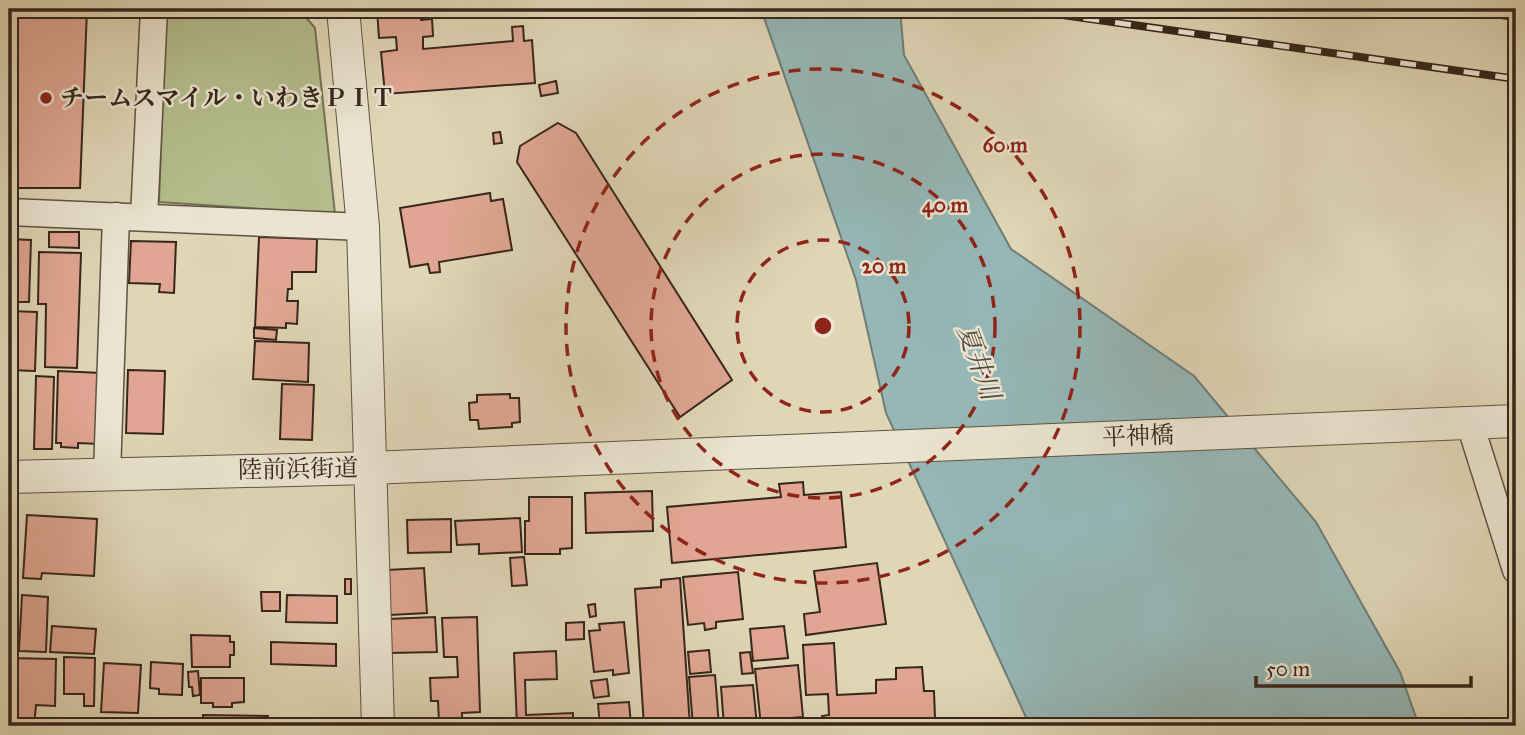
<svg xmlns="http://www.w3.org/2000/svg" width="1525" height="735" viewBox="0 0 1525 735" font-family="'IM FELL Great Primer','Noto Serif JP',serif">
<style>
.green{fill:#b4bd8d;stroke:#767254;stroke-width:2}
.water{fill:#95b7b6;stroke:#6f7d78;stroke-width:2}
.building{fill:#e0a693;stroke:#37261b;stroke-width:2}
.lines{fill:none;stroke-linecap:round;stroke-linejoin:round}
.minor-casing{stroke:#615242;stroke-width:29}
.tertiary-casing{stroke:#615242;stroke-width:34}
.minor{stroke:#eae4d0;stroke-width:26}
.tertiary{stroke:#eae4d0;stroke-width:32}
.rail-casing{stroke:#37261b;stroke-width:8}
.rail{stroke:#eae4d0;stroke-width:5;stroke-dasharray:16;stroke-linecap:butt}
.ring{fill:none;stroke:#8f2418;stroke-width:3.5;stroke-dasharray:12 9}
.poi-dot{fill:#8f2418;stroke:#eae4d0;stroke-width:2.5}
.labels{text-anchor:middle;stroke-width:5;stroke-linejoin:round;paint-order:stroke}
.poi-label{font-size:24px;font-weight:bold;fill:#37261b;stroke:#eae4d0;text-anchor:start}
.street-label{font-size:24px;fill:#37261b;stroke:#eae4d0}
.water-label{font-size:26px;font-style:italic;fill:#4e4a42;stroke:#eae4d0}
.centre{fill:#8f2418;stroke:#eae4d0;stroke-width:3.5}
.ring-label{font-size:21px;text-anchor:middle;font-weight:bold;fill:#8f2418;stroke:#eae4d0;stroke-width:5;stroke-linejoin:round;paint-order:stroke}
</style>
<rect width="100%" height="100%" fill="#dfd6b6"/>
<filter id="stains"><feTurbulence type="fractalNoise" baseFrequency=".00286" numOctaves="4"/><feColorMatrix values="0 0 0 0 .2 0 0 0 0 .09 0 0 0 0 .02 0 0 0 .5 -.17"/></filter>
<radialGradient id="worn" r=".72"><stop offset=".6" stop-color="#630" stop-opacity="0"/><stop offset="1" stop-color="#630" stop-opacity=".3"/></radialGradient>
<polygon class="green" points="166,9 299,9 315,28 335,214 159,202"/>
<polygon class="water" points="761,9 900,9 904,55 1011,249 1194,376 1316,522 1400,672 1419,726 1030,726 886,413 856,280"/>
<g class="building">
<polygon points="9,9 87,9 80,188 9,188"/>
<polygon points="377,9 420,9 421,20 432,19 433,36 423,37 423,49 513,41 512,27 523,26 524,41 532,40 535,83 385,94 381,52 397,50 396,37 379,38"/>
<polygon points="556,81 558,93 541,96 539,85"/>
<polygon points="558,123 576,133 732,380 680,417 517,162 520,146"/>
<polygon points="500,132 502,143 494,144 493,133"/>
<polygon points="490,193 491,201 503,199 512,250 439,262 440,272 430,273 428,264 410,267 400,208"/>
<polygon points="49,232 79,232 79,248 49,247"/>
<polygon points="259,237 317,239 316,272 292,272 292,289 288,289 287,301 298,301 297,324 286,323 286,328 255,327"/>
<polygon points="9,239 31,240 29,302 9,302"/>
<polygon points="131,241 176,242 174,293 159,292 160,284 129,283"/>
<polygon points="39,252 81,253 77,368 45,367 46,304 38,304"/>
<polygon points="9,311 37,312 35,371 9,370"/>
<polygon points="254,328 277,330 276,340 254,338"/>
<polygon points="255,341 309,343 308,382 253,379"/>
<polygon points="128,370 165,371 163,434 126,433"/>
<polygon points="58,371 101,373 99,444 78,443 78,448 61,447 61,443 56,443"/>
<polygon points="36,376 54,377 52,449 34,449"/>
<polygon points="282,384 314,385 312,440 280,439"/>
<polygon points="510,394 510,398 519,398 520,422 512,423 512,427 479,429 478,420 470,420 469,403 477,402 477,395"/>
<polygon points="803,482 804,495 841,492 846,547 672,563 667,507 781,497 779,484"/>
<polygon points="652,491 653,531 586,533 585,493"/>
<polygon points="529,497 572,497 572,548 560,549 560,554 525,554 525,521 529,521"/>
<polygon points="27,515 97,519 94,576 42,573 41,579 23,578"/>
<polygon points="520,518 522,552 479,554 479,544 457,545 455,521"/>
<polygon points="451,519 451,552 408,553 407,520"/>
<polygon points="524,557 527,585 512,586 510,558"/>
<polygon points="877,563 886,624 806,635 804,614 820,612 814,571"/>
<polygon points="424,568 427,613 390,615 387,570"/>
<polygon points="738,572 743,619 716,622 716,628 705,630 704,623 688,625 683,577"/>
<polygon points="680,578 690,726 644,726 635,589 661,587 661,580"/>
<rect x="345" y="579" width="6" height="15"/>
<polygon points="9,589 18,589 16,634 9,634"/>
<polygon points="261,592 280,592 280,611 262,611"/>
<polygon points="22,595 48,597 46,652 19,651"/>
<polygon points="287,595 337,596 337,623 286,622"/>
<polygon points="595,604 596,616 590,617 588,605"/>
<polygon points="435,617 437,652 390,653 388,619"/>
<polygon points="477,617 480,712 462,713 462,721 439,722 438,701 431,701 430,678 458,677 457,657 444,657 442,618"/>
<polygon points="584,622 584,639 566,640 566,623"/>
<polygon points="624,622 629,673 613,675 613,670 594,672 589,631 600,630 599,624"/>
<polygon points="52,626 96,629 94,654 50,652"/>
<polygon points="784,626 788,658 753,661 750,629"/>
<polygon points="191,635 230,636 230,642 234,642 234,655 230,655 230,667 192,667"/>
<polygon points="9,637 15,638 15,652 9,651"/>
<polygon points="271,642 336,644 336,666 271,664"/>
<polygon points="834,643 837,695 876,693 876,680 896,679 896,668 922,667 924,691 934,691 935,718 899,720 899,726 822,726 822,716 829,715 828,694 806,695 803,645"/>
<polygon points="709,650 711,672 690,674 688,652"/>
<polygon points="556,651 557,679 525,680 526,715 573,713 573,726 517,726 514,653"/>
<polygon points="750,652 753,673 742,674 740,653"/>
<polygon points="64,657 95,658 94,706 84,706 84,694 64,694"/>
<polygon points="9,658 56,659 55,706 36,705 34,726 9,726"/>
<polygon points="151,662 183,664 182,695 159,694 159,689 150,688"/>
<polygon points="104,663 141,665 138,713 101,712"/>
<polygon points="798,665 803,717 791,718 791,723 761,726 755,669"/>
<polygon points="198,671 200,695 193,696 192,687 189,687 188,672"/>
<polygon points="715,675 719,726 693,726 689,677"/>
<polygon points="201,678 244,678 244,702 232,703 232,707 213,707 213,703 201,703"/>
<polygon points="607,679 609,696 594,698 591,681"/>
<polygon points="753,685 757,726 724,726 721,687"/>
<polygon points="629,702 631,725 634,726 600,726 598,704"/>
<polygon points="203,715 268,716 267,726 203,726"/>
<polygon points="59,723 93,724 93,726 59,726"/>
<polygon points="155,723 200,725 200,726 155,726"/>
</g>
<g class="lines">
<g class="minor-casing">
<g id="minor">
<polyline points="9,212 363,227"/>
<polyline points="144,217 154,9"/>
<polyline points="1470,424 1516,570"/>
<polyline points="107,474 116,216"/>
</g>
</g>
<g class="tertiary-casing">
<g id="tertiary">
<polyline points="343,9 363,227 378,726"/>
<polyline points="9,477 370,468 1516,421"/>
</g>
</g>
<use href="#minor" class="minor"/>
<use href="#tertiary" class="tertiary"/>
<g class="rail-casing">
<g id="rail">
<polyline points="1020,9 1516,79"/>
<polyline points="1454,9 1516,17"/>
</g>
</g>
<use href="#rail" class="rail"/>
</g>
<g class="ring">
<circle cx="823" cy="326" r="86"/>
<circle cx="823" cy="326" r="172"/>
<circle cx="823" cy="326" r="257"/>
</g>
<circle class="poi-dot" cx="46" cy="98" r="7"/>
<g class="labels">
<g class="poi-label">
<text x="60" y="106">チームスマイル・いわきＰＩＴ</text>
</g>
<g class="street-label">
<text transform="translate(1138 436) rotate(-2)" y="8">平神橋</text>
<text transform="translate(298 469) rotate(-1)" y="8">陸前浜街道</text>
</g>
<g class="water-label">
<text transform="translate(979 362) rotate(70)" y="9">夏井川</text>
</g>
</g>
<circle cx="823" cy="326" r="10" class="centre"/>
<g class="ring-label">
<text x="1005" y="152">60 m</text>
<text x="945" y="212">40 m</text>
<text x="884" y="273">20 m</text>
</g>
<rect width="1525" height="735" fill="none" stroke="#dfd6b6" stroke-width="35"/>
<rect x="10" y="10" width="1504" height="714" fill="none" stroke="#37261b" stroke-width="3.5"/>
<rect x="18" y="18" width="1490" height="700" fill="none" stroke="#37261b" stroke-width="2"/>
<path d="M1256 676v10h215v-10" fill="none" stroke="#37261b" stroke-width="3.5"/>
<text x="1266" y="676" font-size="21" fill="#37261b" stroke="#eae4d0" stroke-width="5" paint-order="stroke">50 m</text>
<rect width="100%" height="100%" filter="url(#stains)"/>
<rect width="100%" height="100%" fill="url(#worn)"/>
</svg>
